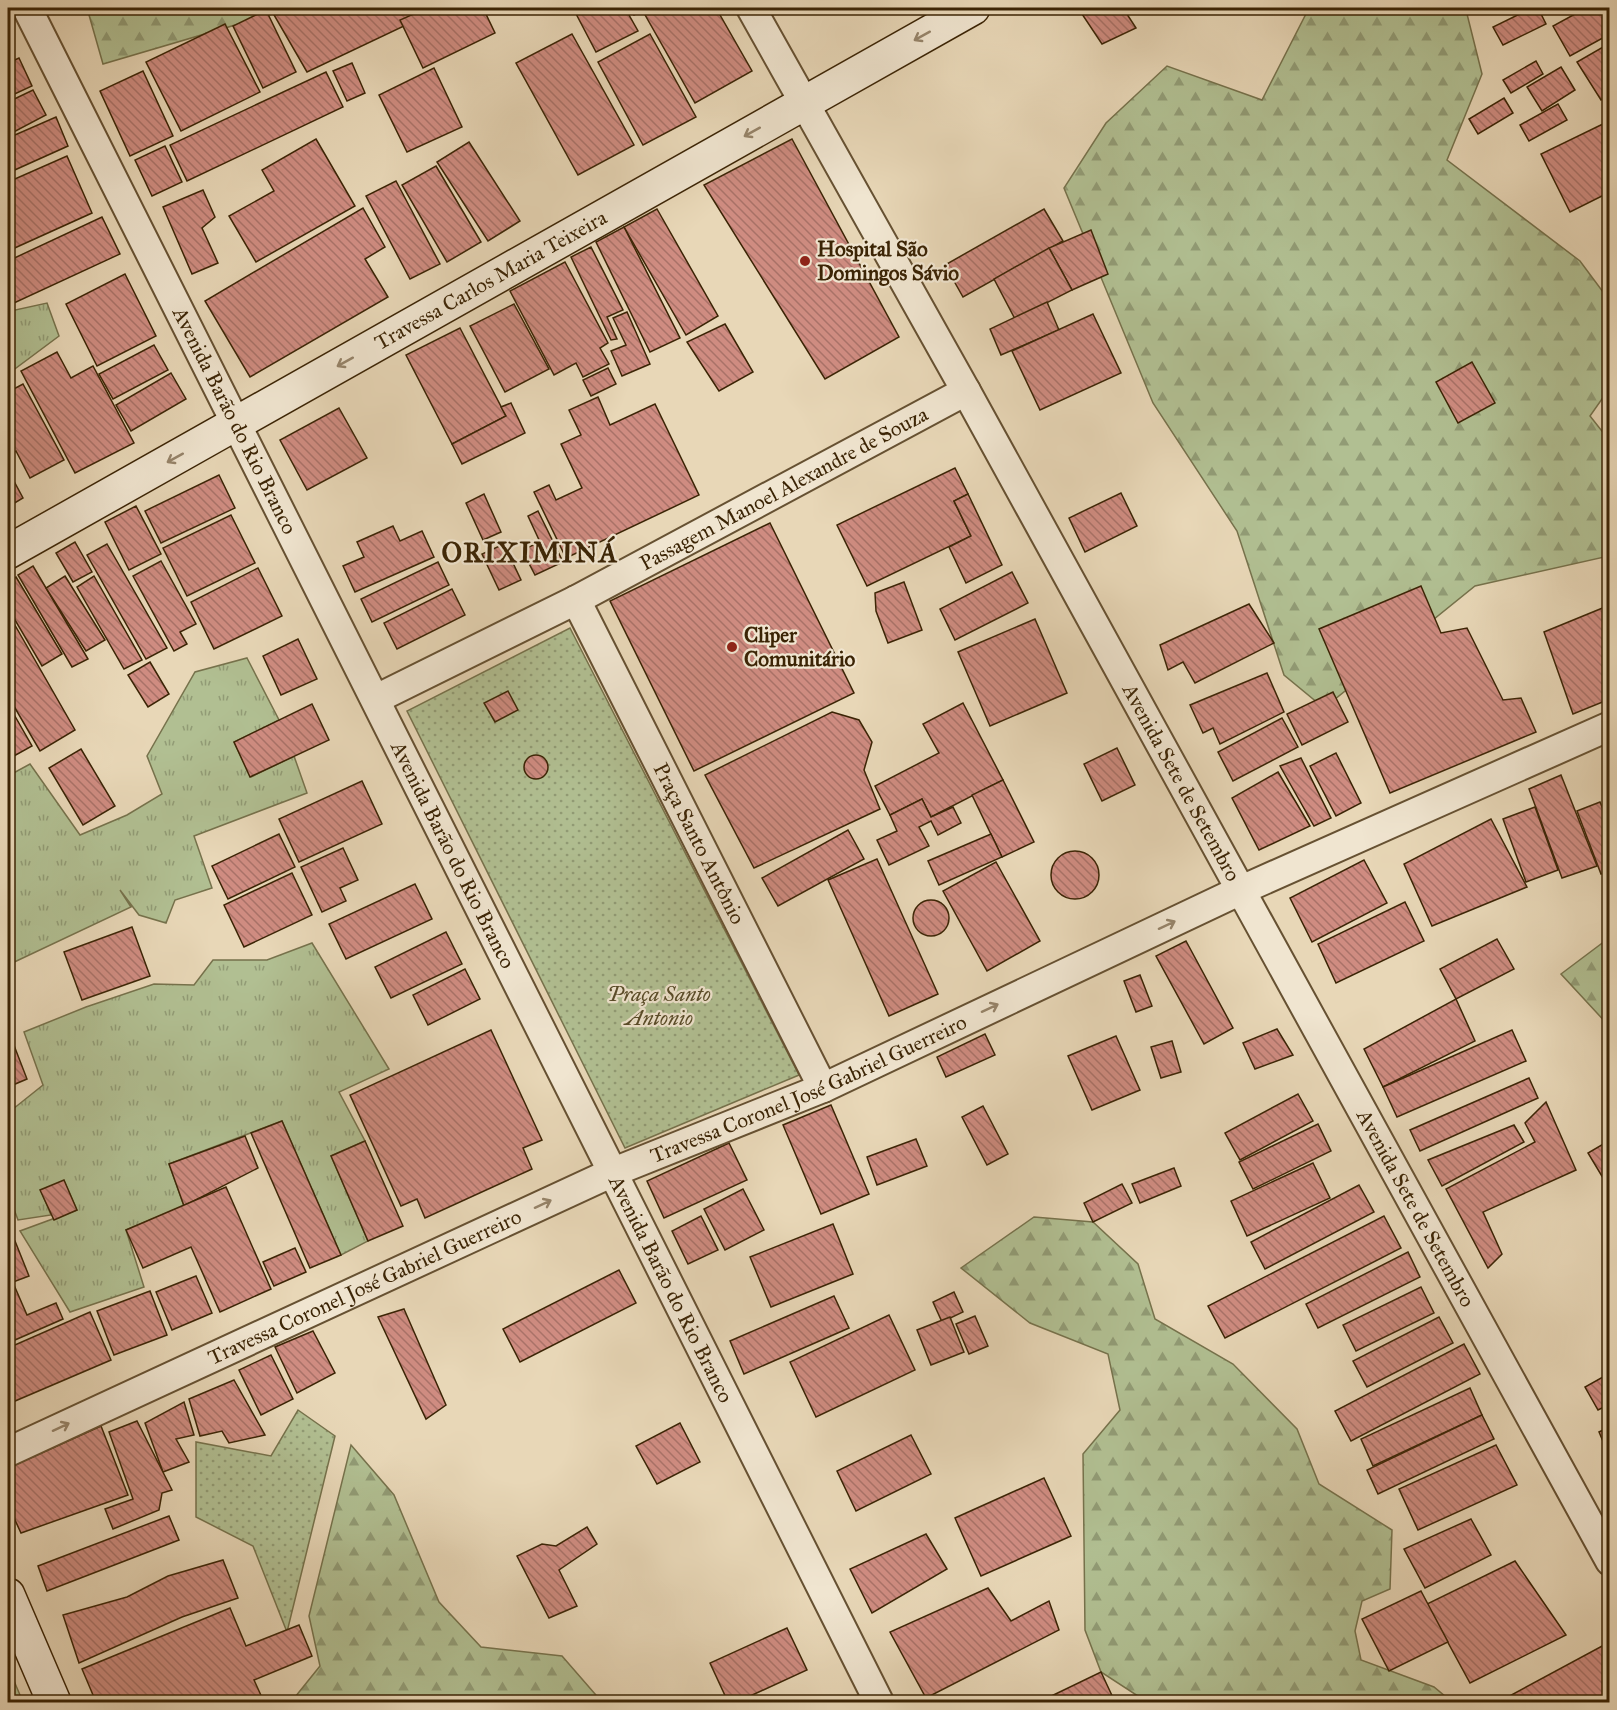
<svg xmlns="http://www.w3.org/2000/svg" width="1617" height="1710" viewBox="0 0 1617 1710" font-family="'IM FELL Great Primer',serif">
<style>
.grass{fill:url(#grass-tufts);stroke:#76724c;stroke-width:1.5}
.forest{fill:url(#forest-firs);stroke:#76724c;stroke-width:1.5}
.park{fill:url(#park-dots);stroke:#76724c;stroke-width:1.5}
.building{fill:url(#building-back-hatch);stroke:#3b2405;stroke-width:1.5}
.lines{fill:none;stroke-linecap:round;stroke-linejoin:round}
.street-casing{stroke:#665132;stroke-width:32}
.secondary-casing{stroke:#3b2405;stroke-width:36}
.street{stroke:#f0e5d0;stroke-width:28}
.secondary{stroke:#f0e5d0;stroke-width:33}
.oneway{stroke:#96846a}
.poi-dot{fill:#8f2418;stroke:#f0e5d0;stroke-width:2}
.labels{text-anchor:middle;stroke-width:4.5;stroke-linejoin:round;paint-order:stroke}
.poi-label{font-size:21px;font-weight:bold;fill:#3b2405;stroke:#f0e5d0;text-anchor:start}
.street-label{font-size:21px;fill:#3b2405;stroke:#f0e5d0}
.park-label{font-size:21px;font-style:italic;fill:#584b28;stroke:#f0e5d0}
.district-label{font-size:27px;font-weight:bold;letter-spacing:1.5px;fill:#3b2405;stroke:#f0e5d0}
</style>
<defs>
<pattern id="grass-tufts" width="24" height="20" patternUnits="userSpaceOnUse" patternTransform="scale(1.5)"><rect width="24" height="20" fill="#b1bf92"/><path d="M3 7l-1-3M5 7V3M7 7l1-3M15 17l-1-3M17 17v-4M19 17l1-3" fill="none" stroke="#919b75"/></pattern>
<pattern id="forest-firs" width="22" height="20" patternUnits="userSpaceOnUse" patternTransform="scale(1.5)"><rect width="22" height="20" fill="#b1bf92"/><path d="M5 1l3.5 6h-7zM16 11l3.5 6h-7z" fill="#919b75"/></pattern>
<pattern id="park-dots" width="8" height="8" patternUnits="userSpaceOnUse" patternTransform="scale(1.5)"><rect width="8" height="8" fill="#b1bf92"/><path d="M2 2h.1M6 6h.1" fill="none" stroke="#919b75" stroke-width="1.8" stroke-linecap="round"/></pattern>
<pattern id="building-back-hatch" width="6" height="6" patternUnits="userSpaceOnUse" patternTransform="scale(1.5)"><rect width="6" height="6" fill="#cf8c81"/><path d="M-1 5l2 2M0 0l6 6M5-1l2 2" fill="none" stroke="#a97268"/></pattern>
</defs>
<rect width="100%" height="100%" fill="#e8d7b7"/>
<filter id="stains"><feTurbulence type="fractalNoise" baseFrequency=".00333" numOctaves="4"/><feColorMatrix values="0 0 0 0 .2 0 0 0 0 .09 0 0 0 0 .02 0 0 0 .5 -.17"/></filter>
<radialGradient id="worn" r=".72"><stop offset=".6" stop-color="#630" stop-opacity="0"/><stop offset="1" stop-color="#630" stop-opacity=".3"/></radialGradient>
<g class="grass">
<polygon points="47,303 59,336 8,374 8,305 11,311"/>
<polygon points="247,658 279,720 234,742 251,777 294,756 307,793 194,836 212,888 175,900 166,923 139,915 120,890 131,907 8,965 8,776 30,764 80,835 127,815 162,794 147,756 195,672"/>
<polygon points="312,943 389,1069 339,1092 365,1141 331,1156 368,1241 341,1255 282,1121 169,1164 184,1206 126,1230 144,1287 70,1312 20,1231 77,1210 64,1181 41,1191 51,1215 18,1220 8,1193 8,1113 43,1085 24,1032 86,1007 154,984 194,985 213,960 267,960"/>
<polygon points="8,1667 23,1702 8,1702"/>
</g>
<g class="forest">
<polygon points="87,8 283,8 276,13 103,64"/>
<polygon points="1309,8 1432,8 1467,14 1482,74 1447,160 1580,261 1609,300 1609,389 1590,416 1609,440 1609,556 1475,586 1324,708 1284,675 1237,531 1153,403 1064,188 1106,123 1167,66 1262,100"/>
<polygon points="1609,938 1609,1026 1561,974"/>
<polygon points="1034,1217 1093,1222 1138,1264 1155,1319 1233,1364 1297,1429 1319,1484 1392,1530 1390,1589 1362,1601 1355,1631 1361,1660 1434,1687 1452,1702 1147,1702 1101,1672 1085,1630 1083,1454 1120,1410 1108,1354 1030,1323 961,1268"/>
<polygon points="351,1445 394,1495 439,1602 481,1647 562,1656 602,1702 291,1702 320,1666 309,1616"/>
</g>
<g class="park">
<polygon points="570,628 799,1075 625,1148 407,711"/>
<polygon points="298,1410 335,1436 287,1632 253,1546 196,1517 196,1442 271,1456"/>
</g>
<g class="building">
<polygon points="270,8 417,8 423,17 307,72"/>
<polygon points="427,8 483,8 495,33 423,68 400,20"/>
<polygon points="573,8 625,8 638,31 596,52"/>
<polygon points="630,8 648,8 634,15"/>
<polygon points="653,8 716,8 752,71 695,103 644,13"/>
<polygon points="1078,8 1123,8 1136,28 1102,44"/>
<polygon points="1532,8 1538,8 1546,24 1503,45 1493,27"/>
<polygon points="1586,8 1610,8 1610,34 1570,56 1553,26"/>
<polygon points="266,10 296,72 263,88 233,26"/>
<polygon points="225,24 260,92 181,131 146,62"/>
<polygon points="572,34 634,145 578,175 516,63"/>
<polygon points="650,34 696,117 643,145 598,62"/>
<polygon points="8,41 13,52 8,55"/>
<polygon points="1610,43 1610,95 1601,100 1577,62"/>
<polygon points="19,58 32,86 8,97 8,63"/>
<polygon points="1536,61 1543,74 1511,93 1503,80"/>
<polygon points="352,63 365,93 347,101 333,71"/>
<polygon points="1561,67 1575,90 1542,111 1527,87"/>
<polygon points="434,68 462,127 407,152 379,95"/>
<polygon points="143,71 173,136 130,156 100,91"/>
<polygon points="326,72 343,107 187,181 170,145"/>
<polygon points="33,90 46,115 8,135 8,102"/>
<polygon points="1504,98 1513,113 1478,134 1469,119"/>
<polygon points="1558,104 1567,120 1529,141 1520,125"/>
<polygon points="56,117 68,146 8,173 8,138"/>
<polygon points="1607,122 1610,126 1610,192 1570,212 1541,154"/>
<polygon points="316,139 355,206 256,262 229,216 274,191 262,170"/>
<polygon points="792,139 899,337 825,379 704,185"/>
<polygon points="469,142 520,221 488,241 437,162"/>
<polygon points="165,146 182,182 152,196 135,160"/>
<polygon points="67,156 92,213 8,251 8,182"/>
<polygon points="436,166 481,242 447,262 402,185"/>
<polygon points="396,181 440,264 410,279 366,196"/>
<polygon points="203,190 215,217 202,228 218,263 192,274 163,207"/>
<polygon points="363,208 385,247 365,259 388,297 250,377 205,301"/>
<polygon points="657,209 718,316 686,335 624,227"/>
<polygon points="1044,209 1063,241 963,297 945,265"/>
<polygon points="102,217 120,254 14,303 8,289 8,261"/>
<polygon points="624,227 680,338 650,352 596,242"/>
<polygon points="1091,230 1108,274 1072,290 1049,248"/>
<polygon points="591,247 623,310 607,317 617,339 611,340 571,257"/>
<polygon points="1049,248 1072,290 1015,319 994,279"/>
<polygon points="565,262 608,343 600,348 609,364 583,377 576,363 554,375 510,291"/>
<polygon points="125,274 156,336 97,366 66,304"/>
<polygon points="1047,302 1059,330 1001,355 990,329"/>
<polygon points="514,304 549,369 505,392 470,326"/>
<polygon points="627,312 650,364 622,376 611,351 626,345 613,318"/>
<polygon points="1093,314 1121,373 1040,410 1012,351"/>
<polygon points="725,324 753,372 719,391 687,342"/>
<polygon points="460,328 506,416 452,444 406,355"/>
<polygon points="154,345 168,370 113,399 99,374"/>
<polygon points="57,352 71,378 93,366 134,443 75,473 21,371"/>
<polygon points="1472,362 1495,403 1458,423 1436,382"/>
<polygon points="608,368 616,384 591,396 583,380"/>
<polygon points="171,373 186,399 131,431 116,405"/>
<polygon points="23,384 64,460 30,478 16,451 8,456 8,392"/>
<polygon points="598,397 610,425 655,404 699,495 566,558 534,492 549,485 556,500 582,488 561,444 581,435 569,410"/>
<polygon points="511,403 525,433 462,464 452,444 506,416 501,407"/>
<polygon points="339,408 367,458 307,490 280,440"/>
<polygon points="955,468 968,494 954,501 971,536 867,586 837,525"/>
<polygon points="8,470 23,498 8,507"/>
<polygon points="219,475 235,508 161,543 145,511"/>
<polygon points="1121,493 1137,526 1085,552 1069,518"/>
<polygon points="484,494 501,532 483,540 466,503"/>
<polygon points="968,494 1002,565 966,583 949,547 971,536 954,501"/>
<polygon points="136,506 161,554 129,570 105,522"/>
<polygon points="538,511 563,562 535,575 522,550 540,542 528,516"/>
<polygon points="231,515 255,563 187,596 163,548"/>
<polygon points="770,523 854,693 694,771 610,601"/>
<polygon points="393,526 400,541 422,531 434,557 355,592 343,566 364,557 357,542"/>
<polygon points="75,542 92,572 73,582 56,553"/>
<polygon points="107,544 167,648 146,659 87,555"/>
<polygon points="504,544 521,580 499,590 482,554"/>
<polygon points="161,561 196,624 180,632 187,644 174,651 133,576"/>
<polygon points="438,562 449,585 372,622 361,599"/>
<polygon points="33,566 88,659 72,667 18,575"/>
<polygon points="258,568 282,616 214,649 191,602"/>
<polygon points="1012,572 1028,603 955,640 940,609"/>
<polygon points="65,576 105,640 86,651 46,588"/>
<polygon points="94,576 142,660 124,669 77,587"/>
<polygon points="16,577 62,654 42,666 8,608 8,582"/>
<polygon points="904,582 922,630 888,643 876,611 875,593"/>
<polygon points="1421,586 1441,633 1467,628 1503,700 1521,698 1536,732 1390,793 1319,629"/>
<polygon points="452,589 465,615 397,649 384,623"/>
<polygon points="1249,604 1274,643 1195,683 1183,662 1168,670 1160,645"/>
<polygon points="1605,607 1610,615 1610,699 1573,714 1544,632"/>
<polygon points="8,613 75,730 40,751 8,696"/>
<polygon points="1035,619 1067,693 990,726 958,652"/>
<polygon points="298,639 317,679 281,695 263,656"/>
<polygon points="150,662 169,694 148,707 128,675"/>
<polygon points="1267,673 1284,712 1220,744 1213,728 1203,733 1190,705"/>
<polygon points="508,691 518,710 495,722 484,703"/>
<polygon points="1333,692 1348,722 1302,745 1287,714"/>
<polygon points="963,703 1003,780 931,817 922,799 890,815 875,786 939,753 923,724"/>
<polygon points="8,704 32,746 14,756 8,746"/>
<polygon points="312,704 329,740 250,777 234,742"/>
<polygon points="832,712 859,720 872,742 864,770 880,809 754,868 705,775"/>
<polygon points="1282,718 1298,747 1233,781 1218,752"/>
<polygon points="1117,748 1135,785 1102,801 1084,764"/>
<polygon points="81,749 115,806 83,825 49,768"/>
<polygon points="1336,753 1361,803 1336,816 1310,766"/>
<circle cx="536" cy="767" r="12"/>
<polygon points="1301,758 1331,818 1314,826 1280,766"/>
<polygon points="1278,772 1310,826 1259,850 1232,798"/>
<polygon points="1561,775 1597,866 1562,878 1529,789"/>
<polygon points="1003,780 1034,842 1002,857 972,795"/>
<polygon points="362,781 382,824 299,862 279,819"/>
<polygon points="922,799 931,817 953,807 961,823 938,835 931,821 919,827 929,846 889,865 877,840 897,831 890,815"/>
<polygon points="1600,802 1610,826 1610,871 1601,874 1577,811"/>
<polygon points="1535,807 1558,870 1526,882 1503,819"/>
<polygon points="1491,819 1527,887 1432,926 1404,864"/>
<polygon points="848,830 864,859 778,906 762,878"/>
<polygon points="279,834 295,867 228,899 212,866"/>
<polygon points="991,834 1002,857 939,885 928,861"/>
<polygon points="343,848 358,880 340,888 346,901 322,912 301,867"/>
<circle cx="1075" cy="875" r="24"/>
<polygon points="877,859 938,994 889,1016 828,880"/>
<polygon points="1364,860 1387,903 1312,942 1290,898"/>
<polygon points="996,862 1040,941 987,971 943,891"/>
<polygon points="292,873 312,915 244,947 224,905"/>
<polygon points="415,884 432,919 346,959 329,924"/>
<circle cx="931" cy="918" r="18"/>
<polygon points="1405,902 1424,941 1336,983 1318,944"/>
<polygon points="132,927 150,976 82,1000 64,952"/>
<polygon points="446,932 462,964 391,998 375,967"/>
<polygon points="1497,939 1514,969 1456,999 1440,969"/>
<polygon points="1186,941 1233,1028 1204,1044 1156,956"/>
<polygon points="465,969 480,999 428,1025 413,995"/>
<polygon points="1140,975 1152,1006 1136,1012 1124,981"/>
<polygon points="1456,999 1475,1041 1383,1087 1364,1049"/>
<polygon points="1277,1029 1293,1055 1255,1069 1243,1043"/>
<polygon points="491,1030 542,1140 523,1148 532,1169 425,1218 417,1199 401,1206 350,1095"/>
<polygon points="1512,1030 1526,1061 1397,1117 1383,1087"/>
<polygon points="985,1034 995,1055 946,1077 937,1057"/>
<polygon points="10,1035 27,1079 8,1087 8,1036"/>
<polygon points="1116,1036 1140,1090 1092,1110 1068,1056"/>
<polygon points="1172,1041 1181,1072 1161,1078 1151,1047"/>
<polygon points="1529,1078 1538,1098 1420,1151 1410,1130"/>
<polygon points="1298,1094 1313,1121 1240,1160 1225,1133"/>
<polygon points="1546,1102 1576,1170 1483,1212 1502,1254 1488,1268 1446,1189 1535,1142 1525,1123"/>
<polygon points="831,1105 869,1194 821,1214 783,1125"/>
<polygon points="983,1106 1008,1154 987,1165 962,1117"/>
<polygon points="282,1121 341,1255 310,1268 251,1133"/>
<polygon points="1318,1124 1331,1151 1253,1189 1239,1162"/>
<polygon points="1514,1125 1524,1142 1442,1186 1428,1160"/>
<polygon points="245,1136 258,1168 184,1206 169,1164"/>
<polygon points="916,1139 927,1166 877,1185 867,1157"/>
<polygon points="1610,1140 1610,1174 1603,1178 1588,1153"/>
<polygon points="365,1141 403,1226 368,1241 331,1156"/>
<polygon points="729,1143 747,1180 664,1218 647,1181"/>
<polygon points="1313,1163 1330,1198 1247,1236 1231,1201"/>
<polygon points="1174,1168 1181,1186 1140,1203 1132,1184"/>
<polygon points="64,1180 77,1210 54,1220 40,1190"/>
<polygon points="1122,1184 1132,1203 1093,1222 1084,1203"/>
<polygon points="1359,1185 1374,1212 1265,1269 1251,1242"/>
<polygon points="226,1187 271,1289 220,1312 191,1247 143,1268 126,1230"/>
<polygon points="743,1189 764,1230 725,1250 704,1209"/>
<polygon points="701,1216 718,1250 688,1264 672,1231"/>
<polygon points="1384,1216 1401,1248 1225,1338 1208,1306"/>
<polygon points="8,1221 13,1235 8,1237"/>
<polygon points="833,1224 853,1274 771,1307 750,1257"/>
<polygon points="15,1241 29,1276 8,1284 8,1244"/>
<polygon points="295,1248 306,1272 274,1286 263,1262"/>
<polygon points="1408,1252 1420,1277 1318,1328 1306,1304"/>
<polygon points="619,1270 636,1303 520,1362 503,1329"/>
<polygon points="196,1276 212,1313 172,1330 156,1292"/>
<polygon points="14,1285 27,1315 56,1303 63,1319 8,1343 8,1287"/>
<polygon points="1421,1287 1434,1313 1356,1351 1343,1325"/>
<polygon points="150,1291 167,1335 114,1355 97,1311"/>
<polygon points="954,1292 963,1312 942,1322 933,1302"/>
<polygon points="834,1296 849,1328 744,1374 730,1341"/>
<polygon points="404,1309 446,1405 426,1419 378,1317"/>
<polygon points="90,1312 111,1360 8,1404 8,1348"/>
<polygon points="889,1315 915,1370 816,1417 790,1362"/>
<polygon points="975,1316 988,1346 969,1354 956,1324"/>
<polygon points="950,1317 964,1352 931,1365 917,1330"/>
<polygon points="1439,1317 1453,1343 1367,1387 1353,1361"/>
<polygon points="313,1331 335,1373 297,1393 275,1347"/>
<polygon points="1464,1344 1480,1374 1351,1441 1335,1411"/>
<polygon points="271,1355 293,1399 261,1415 239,1370"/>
<polygon points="1610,1373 1610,1404 1598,1410 1585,1387"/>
<polygon points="234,1380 265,1435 229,1443 222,1431 200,1436 189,1399"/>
<polygon points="1470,1388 1482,1415 1373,1466 1361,1439"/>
<polygon points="184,1402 194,1435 176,1439 189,1462 163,1472 145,1423"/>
<polygon points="1482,1415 1494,1439 1378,1494 1367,1470"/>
<polygon points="137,1421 172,1490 162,1493 159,1510 113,1529 105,1509 133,1499 109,1432"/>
<polygon points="680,1423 700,1462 657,1484 636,1446"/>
<polygon points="101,1426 128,1495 21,1533 8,1505 8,1468"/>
<polygon points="1610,1427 1610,1458 1599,1432"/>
<polygon points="911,1435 931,1474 856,1511 837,1471"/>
<polygon points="1496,1445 1517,1485 1418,1530 1399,1489"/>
<polygon points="1044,1478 1071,1536 981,1576 955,1518"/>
<polygon points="169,1516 179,1540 47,1591 38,1566"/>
<polygon points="1471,1519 1491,1555 1425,1588 1404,1549"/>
<polygon points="587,1527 597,1544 559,1570 577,1606 549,1618 517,1556 542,1544 556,1546"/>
<polygon points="926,1534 947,1569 872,1613 850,1569"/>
<polygon points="223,1560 238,1598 182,1617 79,1663 63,1615 127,1597 168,1576"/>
<polygon points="1515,1561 1566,1635 1470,1683 1427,1604"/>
<polygon points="988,1588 1011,1621 1049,1601 1059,1630 926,1698 890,1632"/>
<polygon points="1421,1591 1448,1642 1389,1671 1362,1619"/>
<polygon points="230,1608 246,1646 299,1625 312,1656 254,1680 264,1702 96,1702 82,1669"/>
<polygon points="787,1628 807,1670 737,1702 728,1702 710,1663"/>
<polygon points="1604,1645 1610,1654 1610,1699 1602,1702 1503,1702 1502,1700"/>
<polygon points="1101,1672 1115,1702 1039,1702"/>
</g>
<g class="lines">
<g class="street-casing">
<g id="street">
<path id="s1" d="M27 8C312 572 594 1138 879 1702"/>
<path id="s2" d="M751 8 966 391 1610 1561"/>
<path id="s3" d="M576 600 823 1088"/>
<path id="s4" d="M376 699 576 600 966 391"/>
<path id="s5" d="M8 1452 611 1173 823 1088 1239 891 1610 726"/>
</g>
</g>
<g class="secondary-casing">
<g id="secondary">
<path id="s6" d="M8 552 973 8"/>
<polyline points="8,1595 54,1702"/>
</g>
</g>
<use href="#street" class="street"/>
<use href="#secondary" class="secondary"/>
</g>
<defs><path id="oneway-shaft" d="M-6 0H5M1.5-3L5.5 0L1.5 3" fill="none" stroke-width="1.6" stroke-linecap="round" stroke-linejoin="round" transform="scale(1.5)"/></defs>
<g class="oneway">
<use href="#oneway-shaft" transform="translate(922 36) rotate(151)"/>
<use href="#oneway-shaft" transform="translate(752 132) rotate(151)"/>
<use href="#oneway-shaft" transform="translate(345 362) rotate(151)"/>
<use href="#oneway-shaft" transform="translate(175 458) rotate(151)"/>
<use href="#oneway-shaft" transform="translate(1167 925) rotate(-25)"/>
<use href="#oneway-shaft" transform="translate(990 1008) rotate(-25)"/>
<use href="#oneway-shaft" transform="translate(543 1204) rotate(-25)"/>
<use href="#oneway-shaft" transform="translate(61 1427) rotate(-25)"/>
</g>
<g class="poi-dot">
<circle cx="805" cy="261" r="6"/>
<circle cx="732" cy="647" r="6"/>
</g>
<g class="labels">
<g class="poi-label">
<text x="817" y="256">Hospital São<tspan x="817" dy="24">Domingos Sávio</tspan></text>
<text x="744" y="642">Cliper<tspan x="744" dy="24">Comunitário</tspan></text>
</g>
<g class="street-label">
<text dy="7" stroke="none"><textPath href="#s6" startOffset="554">Travessa Carlos Maria Teixeira</textPath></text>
<text dy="7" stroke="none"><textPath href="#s1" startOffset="462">Avenida Barão do Rio Branco</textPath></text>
<text dy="7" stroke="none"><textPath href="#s4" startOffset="459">Passagem Manoel Alexandre de Souza</textPath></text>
<text dy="7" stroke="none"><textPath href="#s2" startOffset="886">Avenida Sete de Setembro</textPath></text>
<text dy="7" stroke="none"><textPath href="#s3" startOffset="273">Praça Santo Antônio</textPath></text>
<text dy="7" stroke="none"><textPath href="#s1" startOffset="948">Avenida Barão do Rio Branco</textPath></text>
<text dy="7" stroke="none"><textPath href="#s5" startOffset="879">Travessa Coronel José Gabriel Guerreiro</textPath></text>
<text dy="7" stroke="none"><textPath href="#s2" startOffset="1372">Avenida Sete de Setembro</textPath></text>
<text dy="7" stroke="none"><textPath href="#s5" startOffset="393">Travessa Coronel José Gabriel Guerreiro</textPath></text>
<text dy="7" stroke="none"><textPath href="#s1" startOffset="1434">Avenida Barão do Rio Branco</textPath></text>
</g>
<g class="park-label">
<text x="659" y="1001">Praça Santo<tspan x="659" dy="24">Antonio</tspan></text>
</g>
<g class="district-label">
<text x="530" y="562">ORIXIMINÁ</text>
</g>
</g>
<rect width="1617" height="1710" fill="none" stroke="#e8d7b7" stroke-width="30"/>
<rect x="9" y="9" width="1599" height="1692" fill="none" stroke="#3b2405" stroke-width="3"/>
<rect x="15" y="15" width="1587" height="1680" fill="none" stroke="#3b2405" stroke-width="1.5"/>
<rect width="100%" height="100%" filter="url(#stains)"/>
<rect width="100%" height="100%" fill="url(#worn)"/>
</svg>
